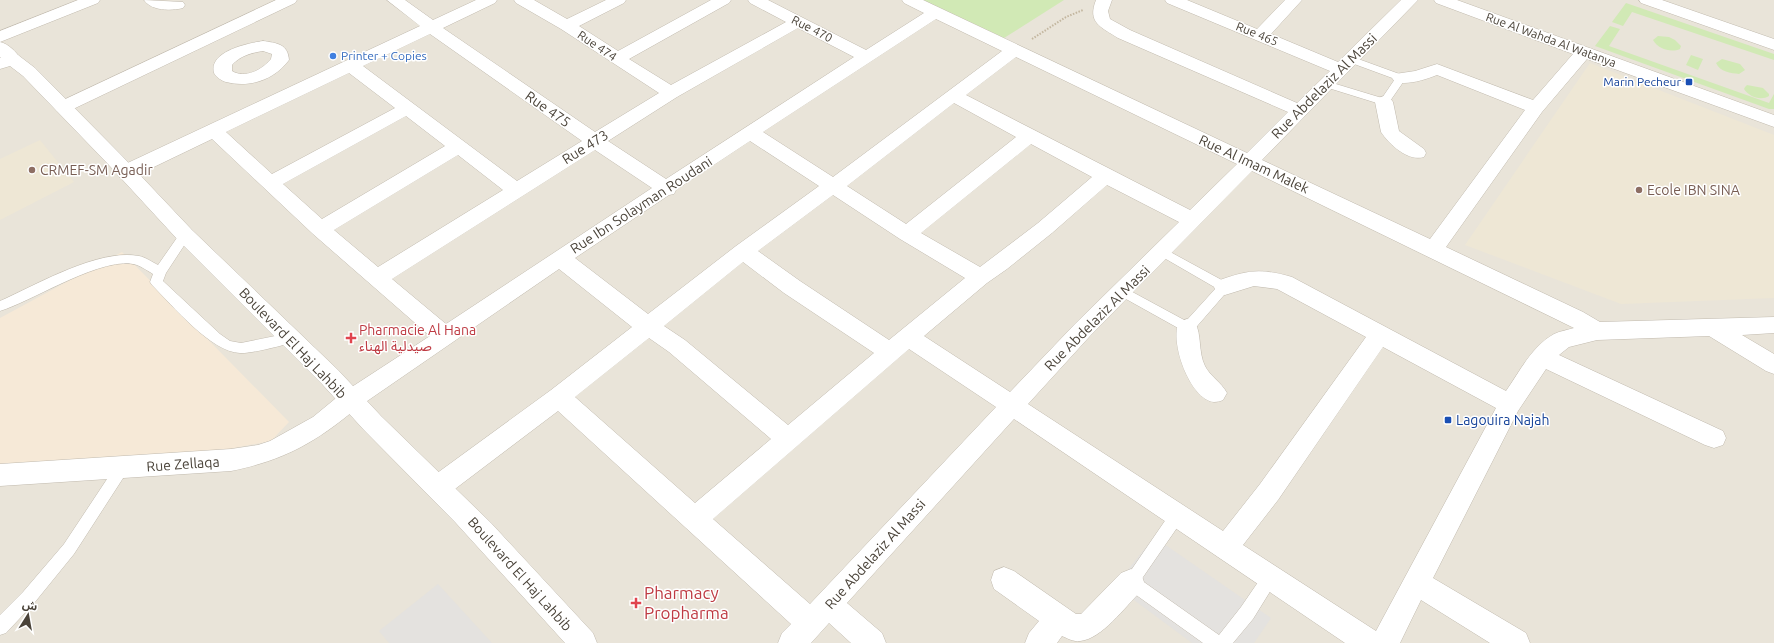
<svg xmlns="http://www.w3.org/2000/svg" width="1774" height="643" viewBox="0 0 1774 643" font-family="Ubuntu,'Noto Sans Arabic',sans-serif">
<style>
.residential{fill:#e9e4d9}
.commercial{fill:#f6e9d7}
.education{fill:#eee7d5}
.green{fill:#d1e9b5}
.parking{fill:#e4e2df}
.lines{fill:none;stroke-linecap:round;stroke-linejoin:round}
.service-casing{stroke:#c1baae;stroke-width:1}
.minor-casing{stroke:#c1baae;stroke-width:1}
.tertiary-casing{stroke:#c1baae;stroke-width:1}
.path{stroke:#c3b69f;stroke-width:2;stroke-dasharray:1.5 1.5;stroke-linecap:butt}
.service{fill:#fff;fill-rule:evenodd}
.minor{fill:#fff;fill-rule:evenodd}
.tertiary{fill:#fff;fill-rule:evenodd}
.shop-dot{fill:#3f7fe0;stroke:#fff;stroke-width:1.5}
.transit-dot{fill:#1a4fb4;stroke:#fff;stroke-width:1.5}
.education-dot{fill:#8d6e63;stroke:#fff;stroke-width:1.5}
.health-dot{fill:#e0444e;stroke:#fff;stroke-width:1.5}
.labels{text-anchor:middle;stroke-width:3;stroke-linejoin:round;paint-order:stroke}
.far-street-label{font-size:12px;fill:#4a4339;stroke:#fff}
.far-shop-label{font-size:12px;fill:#366cbe;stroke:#fff;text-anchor:start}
.far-transit-label{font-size:12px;fill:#164399;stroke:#fff;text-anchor:end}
.street-label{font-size:14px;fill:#4a4339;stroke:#fff}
.education-label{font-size:14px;fill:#785e54;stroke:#fff;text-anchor:start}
.health-label{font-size:14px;fill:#be3a42;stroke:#fff;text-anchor:start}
.transit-label{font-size:14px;fill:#164399;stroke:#fff;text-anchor:start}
.near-health-label{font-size:17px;fill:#be3a42;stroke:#fff;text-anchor:start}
</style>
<rect width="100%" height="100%" fill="#f5f2eb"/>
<rect class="residential" x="0" y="0" width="1774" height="643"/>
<polygon class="commercial" points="122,252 289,422 271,441 197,455 0,464 0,318"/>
<g class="education">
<polygon points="1590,63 1774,135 1774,298 1621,304 1465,245"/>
<polygon points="40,140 74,182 0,220 0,159"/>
</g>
<g class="green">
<polygon points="922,0 1064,0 1004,38"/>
<polygon points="1626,3 1774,54 1774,60 1632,12 1623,26 1612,22"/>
<polygon points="1610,26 1620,29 1609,46 1769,103 1774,94 1774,109 1769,109 1595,46"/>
<path d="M1658 36 1669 37 1675 40 1681 46 1680 49C1671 53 1658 49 1653 40Z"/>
<polygon points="1691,55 1703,59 1698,70 1686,65"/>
<path d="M1722 59 1740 64 1745 70 1739 74C1731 73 1720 72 1716 63Z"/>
<path d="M1747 85 1763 88 1769 94V96C1761 101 1749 97 1744 89L1745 87Z"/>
</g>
<g class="parking">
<polygon points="1154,537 1271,618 1254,643 1192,643 1115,586"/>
<polygon points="438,584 492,643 389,643 379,631"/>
</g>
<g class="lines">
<g class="service-casing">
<g id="service">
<polygon points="1350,56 1405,76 1406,78 1388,104 1380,104 1322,86 1321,84 1322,82 1326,81 1382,98 1395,79 1346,61 1345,59 1346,57"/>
<path d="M185 231 189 232 191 235 166 273 163 281 220 334 230 341 241 343 290 333 295 334 297 338 295 342C284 345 250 354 240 353 211 352 173 306 152 285L150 282 153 274C148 271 142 267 137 265 105 254 33 301 0 311V301C36 285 99 248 139 256 145 257 152 262 158 265L181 232Z"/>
<polygon points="1163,248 1229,284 1231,287 1192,332 1187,333 1117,294 1115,291 1117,288 1121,286 1125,288 1186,321 1216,288 1159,255 1157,252 1159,249"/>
<polygon points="122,462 127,464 129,468 127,472 74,554 35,602 6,633 0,635 0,615 23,592 64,544 117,464"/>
<polygon points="1176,510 1181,512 1184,517 1181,522 1141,580 1219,635 1241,607 1265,572 1271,570 1277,572 1279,577 1253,619 1233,643 1203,643 1125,587 1123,582 1171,512"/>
</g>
</g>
<g class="minor-casing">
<g id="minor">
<path d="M78 0H100L98 3 0 42C9 44 16 52 21 59L18 63C9 65 6 63 0 57V31Z"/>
<path d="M144 0 183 2 185 5 183 8C171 11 151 11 144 0Z"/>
<polygon points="276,0 297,0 295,3 69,111 63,113 57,111 54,107 57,103"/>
<path d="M387 0H405L433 20 476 0H497L495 3 443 28 595 132 659 93 561 29 516 3 514 0H534L567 19 606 0H626L624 3 579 26 618 51 711 0H731L729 3 629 59 671 85 786 22 750 3 748 0H768L866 50 924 13 904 3 902 0H923L1247 153 1288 112 1118 38C1101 27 1087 23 1096 0H1112L1108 11 1110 19 1130 30 1297 103 1330 71 1167 3 1165 0H1187L1257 29 1285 0H1302L1271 34 1338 62 1401 0H1418L1262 160 1430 239 1525 110 1437 75C1424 80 1409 85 1395 82L1392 78 1395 74 1415 71 1437 64 1533 100 1573 54 1436 3 1434 0H1457L1774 115V127L1587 59 1542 112 1446 247 1583 312 1600 322 1774 317V333L1742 335 1774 354V374L1766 371 1709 336 1597 340 1569 347 1559 355 1723 431 1726 438 1723 445 1714 448 1705 445 1546 369 1518 411 1433 578 1526 633 1530 643H1490L1421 600 1400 643H1345L1014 419 847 603 882 633 886 643H851L829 623 811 643H778L782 633 791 624 558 411 447 495 438 498 429 495 425 487 429 479 551 390 632 327 559 269 357 408C316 442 285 460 231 471L0 486V464L231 449 258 445 270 441 313 417 341 394 430 336 313 234 212 139 133 177 126 178 119 177 116 172 119 167 420 26ZM936 19 1002 51 833 177 763 132ZM798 28 854 57 666 179 608 141 677 97ZM430 34 582 141 517 181 363 66ZM1016 57 1237 164 1190 210 966 95ZM349 73 395 108 272 174 226 132ZM954 103 1016 137 906 224 847 186ZM406 116 445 146 322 219 283 184ZM750 141 819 186 736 246 648 314 575 258 669 195 674 194 676 190ZM1031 144 1092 177 1038 223 980 267 921 233ZM595 150 652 188 446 324 392 279ZM458 155 503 190 378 267 334 230ZM1252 171 1574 328C1568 330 1560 331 1554 334 1532 346 1520 371 1506 391L1292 277C1260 268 1248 270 1217 281L1214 287 1217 293 1225 295 1254 286 1277 289 1366 337 1260 484 1223 531 1028 404 1090 336ZM1107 185 1179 222 1075 324 1010 392 924 336 987 283 1007 269 1052 233ZM833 195 900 239 965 278 889 340 800 281 758 251ZM743 262 784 293 874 353 788 425 685 340 664 326ZM649 338 669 352 771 439 695 503 575 397ZM1383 347 1496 408 1376 631 1243 545 1278 500ZM909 349 996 407 810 604 713 519Z"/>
<polygon points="1639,0 1662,0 1774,39 1774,50 1641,3"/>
<path d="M263 41C277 43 288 44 289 60 274 80 250 88 226 82 222 81 216 77 214 73 208 51 249 43 263 41ZM263 51 272 54 271 59C262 70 245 79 232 71V65C240 56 251 53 263 51Z"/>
<path d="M1384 96 1390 98 1393 102 1399 131 1424 149 1426 153 1424 157C1408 162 1389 144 1381 132L1375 102 1378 98Z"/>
<path d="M1187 319 1195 322C1202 335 1198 352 1205 366 1210 376 1221 382 1227 393L1223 400C1221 401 1217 402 1214 402 1190 400 1169 341 1179 322Z"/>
<path d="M1004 567 1014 571 1076 614H1081L1121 573 1131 569 1141 573 1144 582 1141 591C1125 607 1102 639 1080 641 1073 642 1067 638 1062 636L1057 643H1025L1029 633 1039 621 994 589 991 580 994 571Z"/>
</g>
</g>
<g class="tertiary-casing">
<polygon id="tertiary" points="12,54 18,55 35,68 122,156 192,230 338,370 381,416 491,523 593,633 597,643 565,643 455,522 364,430 322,384 178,240 108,164 23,76 10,66 0,69 0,58"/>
</g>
<polyline class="path" points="1032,39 1066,17 1083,10"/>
<use href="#service" class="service"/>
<use href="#minor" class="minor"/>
<use href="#tertiary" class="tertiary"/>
</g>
<circle class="shop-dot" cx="333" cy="56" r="4"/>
<g class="transit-dot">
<rect x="1685" y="78" width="8" height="8" rx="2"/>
<rect x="1444" y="416" width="8" height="8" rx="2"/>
</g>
<g class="education-dot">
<circle cx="32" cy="170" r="4"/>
<circle cx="1639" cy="190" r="4"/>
</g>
<g class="health-dot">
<path d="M349 332h4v4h4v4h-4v4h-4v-4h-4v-4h4z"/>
<path d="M634 597h4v4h4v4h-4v4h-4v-4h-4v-4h4z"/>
</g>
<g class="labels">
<g class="far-street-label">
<text transform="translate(812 29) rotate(27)" y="4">Rue 470</text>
<text transform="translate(1257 34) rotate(22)" y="4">Rue 465</text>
<text transform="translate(1551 40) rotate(20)" y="4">Rue Al Wahda Al Watanya</text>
<text transform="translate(597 46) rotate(34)" y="4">Rue 474</text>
</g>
<g class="far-shop-label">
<text x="341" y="60">Printer + Copies</text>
</g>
<g class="far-transit-label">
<text x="1681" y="86">Marin Pecheur</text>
</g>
<g class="street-label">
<text transform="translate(1324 86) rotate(-45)" y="5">Rue Abdelaziz Al Massi</text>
<text transform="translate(548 109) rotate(35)" y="5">Rue 475</text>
<text transform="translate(585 147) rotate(-32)" y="5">Rue 473</text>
<text transform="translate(1254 164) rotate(25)" y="5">Rue Al Imam Malek</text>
<text transform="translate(641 205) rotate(-33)" y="5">Rue Ibn Solayman Roudani</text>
<text transform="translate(1097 318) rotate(-45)" y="5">Rue Abdelaziz Al Massi</text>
<text transform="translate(293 343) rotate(46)" y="5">Boulevard El Haj Lahbib</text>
<text transform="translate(183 464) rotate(-4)" y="5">Rue Zellaqa</text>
<text transform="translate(875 554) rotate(-48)" y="5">Rue Abdelaziz Al Massi</text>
<text transform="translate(520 574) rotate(48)" y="5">Boulevard El Haj Lahbib</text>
</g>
<g class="education-label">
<text x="40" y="175">CRMEF-SM Agadir</text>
<text x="1647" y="195">Ecole IBN SINA</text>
</g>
<g class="health-label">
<text x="359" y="335">Pharmacie Al Hana<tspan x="359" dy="16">صيدلية الهناء</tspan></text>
</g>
<g class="transit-label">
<text x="1456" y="425">Lagouira Najah</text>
</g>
<g class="near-health-label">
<text x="644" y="599">Pharmacy<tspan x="644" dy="20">Propharma</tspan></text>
</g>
</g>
<g transform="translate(28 615) rotate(11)" stroke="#ffffff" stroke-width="3" paint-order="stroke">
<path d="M0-3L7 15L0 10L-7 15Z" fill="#4a4339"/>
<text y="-6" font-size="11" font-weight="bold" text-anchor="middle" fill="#4a4339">ش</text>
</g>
</svg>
